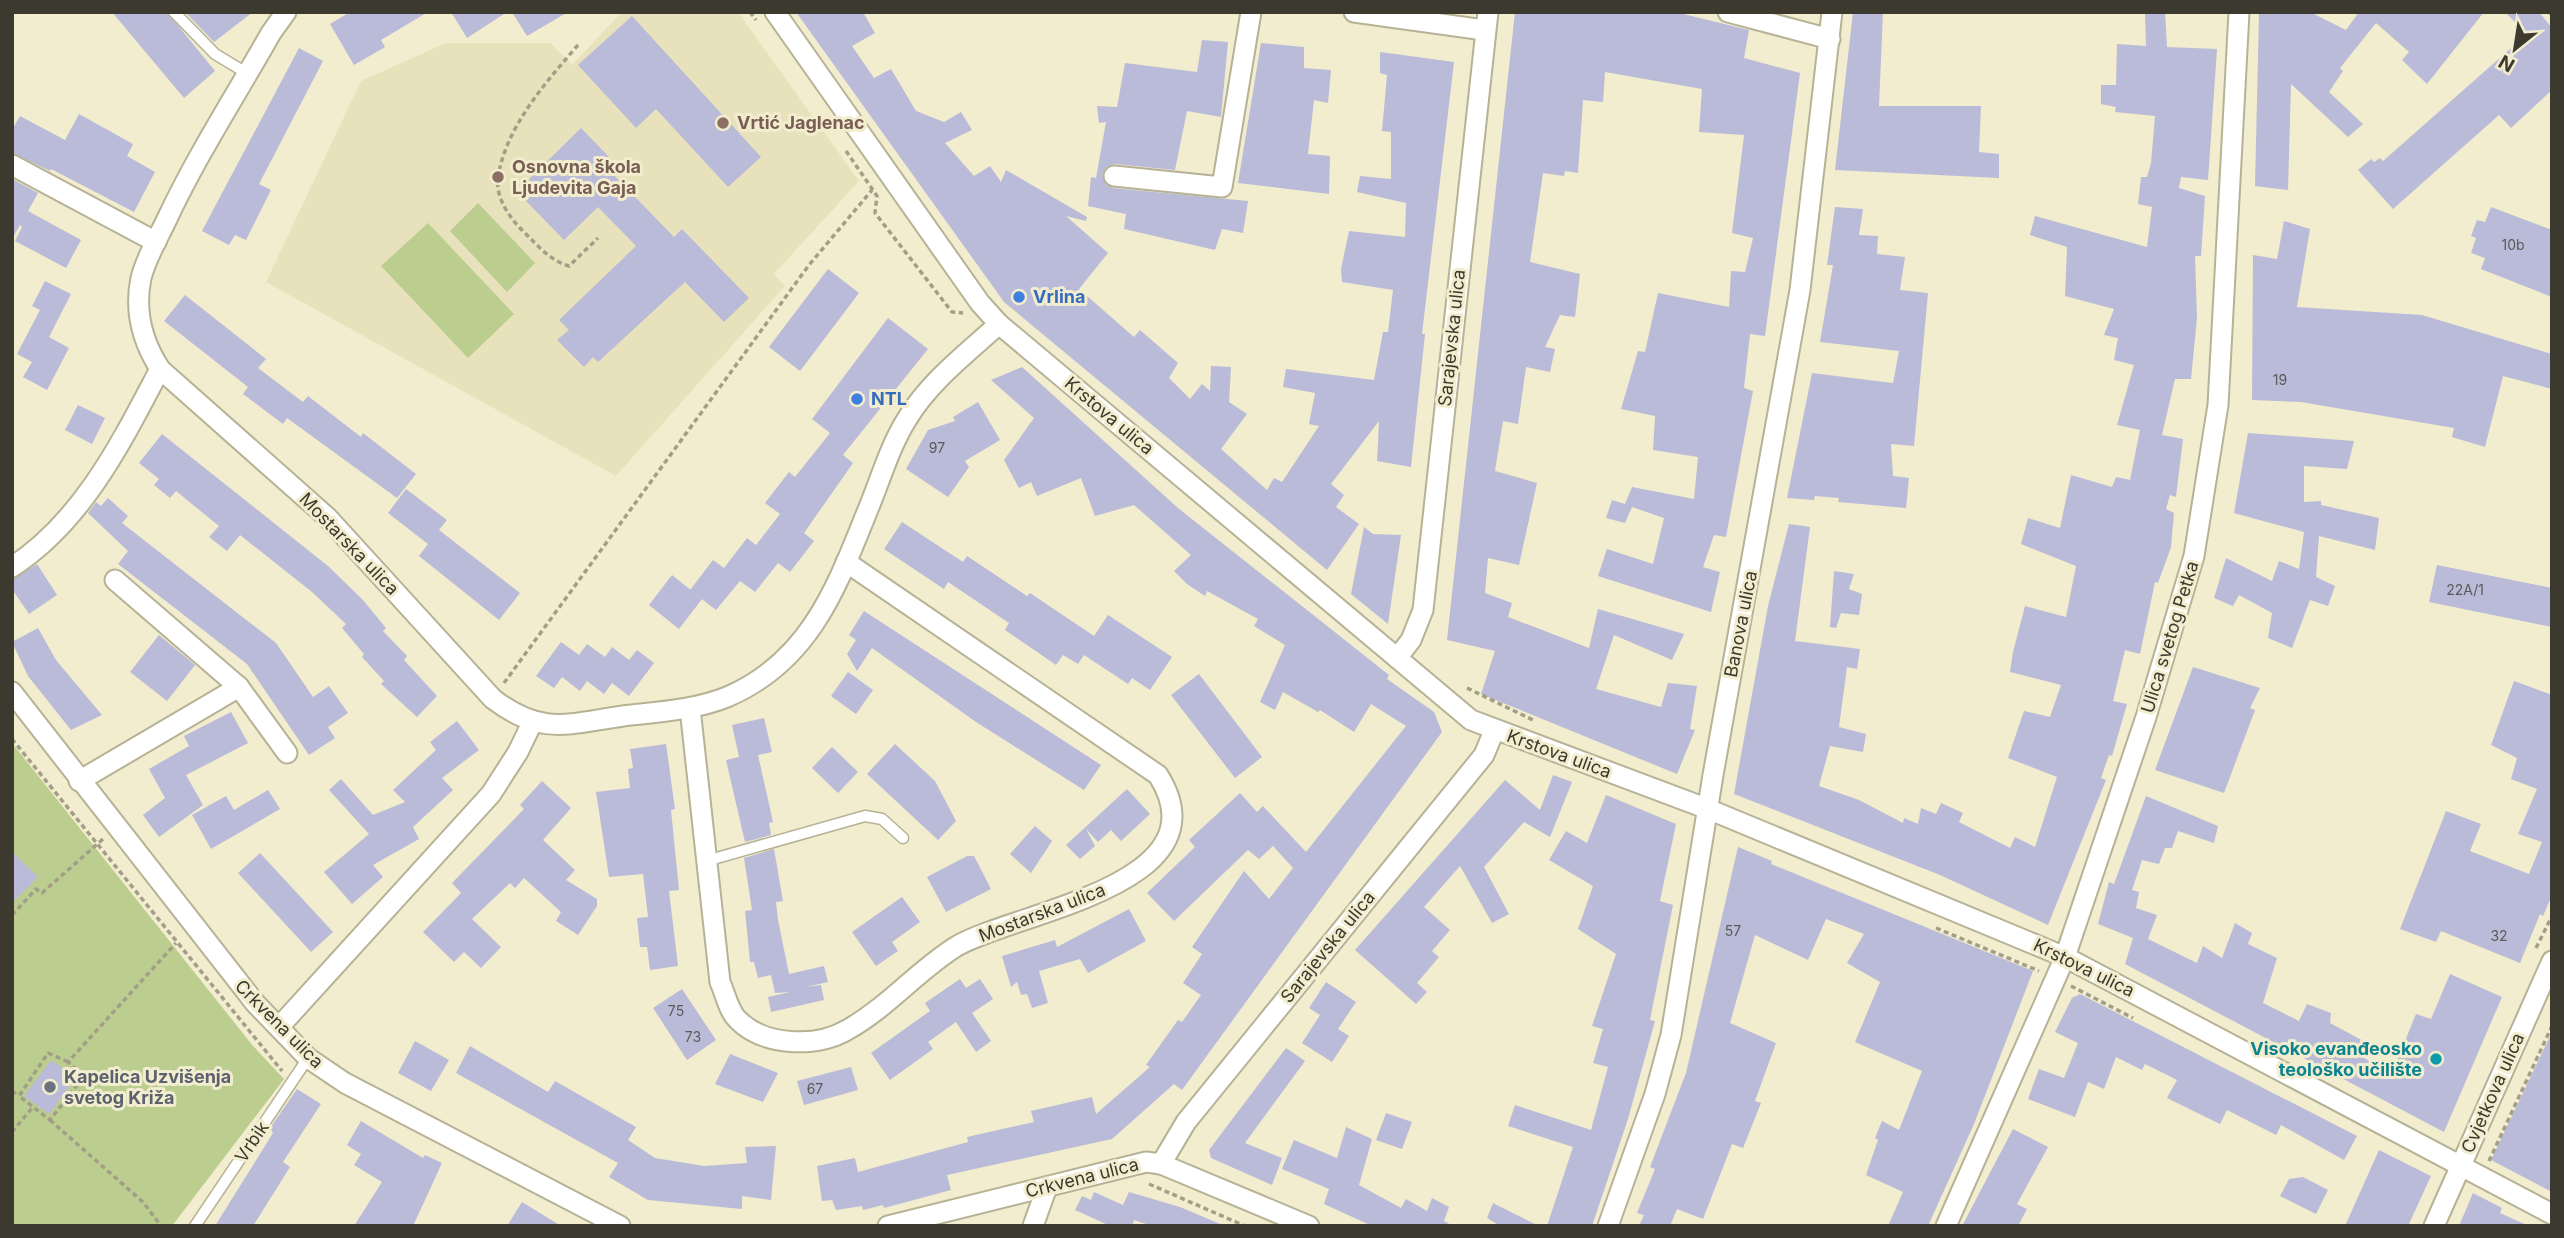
<svg xmlns="http://www.w3.org/2000/svg" width="2564" height="1238" viewBox="0 0 2564 1238" font-family="Inter,sans-serif">
<style>
.built{fill:#e8e2bc}
.green{fill:#bbcd8f}
.building{fill:#babbd8}
.lines{fill:none;stroke-linecap:round;stroke-linejoin:round}
.lane-casing{stroke:#b7b295;stroke-width:13}
.street-casing{stroke:#b7b295;stroke-width:23}
.path{stroke:#a29e88;stroke-width:3.5;stroke-dasharray:5 3.5;stroke-linecap:butt}
.lane{stroke:#fff;stroke-width:10}
.street{stroke:#fff;stroke-width:19}
.education-dot{fill:#8d6e63;stroke:#f2edce;stroke-width:2.5}
.shop-dot{fill:#3f7fe0;stroke:#f2edce;stroke-width:2.5}
.culture-dot{fill:#0f9aa8;stroke:#f2edce;stroke-width:2.5}
.worship-dot{fill:#6b7280;stroke:#f2edce;stroke-width:2.5}
.labels{text-anchor:middle;stroke-width:6;stroke-linejoin:round;paint-order:stroke}
.number-label{font-size:14px;fill:#5c5a58}
.education-label{font-size:18px;font-weight:bold;fill:#785e54;stroke:#f2edce;text-anchor:start}
.shop-label{font-size:18px;font-weight:bold;fill:#366cbe;stroke:#f2edce;text-anchor:start}
.street-label{font-size:18px;fill:#3c3a2e;stroke:#f2edce}
.culture-label{font-size:18px;font-weight:bold;fill:#0d838f;stroke:#f2edce;text-anchor:end}
.worship-label{font-size:18px;font-weight:bold;fill:#5b616d;stroke:#f2edce;text-anchor:start}
</style>
<rect width="100%" height="100%" fill="#f2edce"/>
<polygon class="built" points="622,12 738,12 859,181 774,274 785,286 616,476 266,282 361,81 446,43 551,43 572,65"/>
<g class="green">
<polygon points="478,203 535,263 507,292 450,231"/>
<polygon points="428,223 514,314 468,358 381,266"/>
<polygon points="12,743 253,1046 284,1079 172,1226 12,1226"/>
</g>
<g class="building">
<polygon points="112,12 167,12 215,71 184,98"/>
<polygon points="185,12 253,12 214,42"/>
<polygon points="350,12 428,12 381,40 385,47 354,65 330,24"/>
<polygon points="451,12 507,12 467,38"/>
<polygon points="512,12 568,12 527,36"/>
<polygon points="796,12 863,12 875,33 852,46 874,78 891,69 916,111 944,122 961,112 972,130 945,143 974,176 990,166 1001,182 1006,170 1087,217 1086,221 1066,216 1108,253 1079,289 1134,337 1140,330 1178,363 1169,378 1190,399 1202,384 1210,391 1211,366 1231,367 1229,402 1247,414 1221,449 1267,490 1274,478 1282,482 1319,426 1309,424 1315,393 1283,387 1286,369 1374,380 1383,332 1388,332 1393,290 1342,282 1341,269 1349,231 1405,237 1406,203 1357,192 1360,176 1391,179 1391,132 1382,131 1387,75 1380,73 1380,52 1454,62 1422,334 1425,334 1411,467 1377,461 1379,421 1331,484 1344,495 1336,507 1359,524 1327,570 1004,302"/>
<polygon points="1515,12 1675,12 1749,30 1744,58 1800,73 1765,336 1750,334 1744,388 1753,391 1726,537 1714,535 1703,567 1720,572 1711,612 1598,576 1607,549 1653,564 1664,518 1632,507 1625,523 1606,518 1612,500 1625,504 1632,487 1694,499 1698,457 1653,450 1655,416 1621,409 1638,351 1645,352 1658,293 1729,307 1731,271 1745,272 1753,238 1732,233 1744,135 1699,132 1702,89 1605,72 1603,102 1583,100 1578,173 1565,171 1564,176 1543,173 1530,262 1580,274 1575,317 1560,315 1545,347 1555,349 1550,372 1526,367 1518,424 1503,421 1495,471 1537,483 1519,565 1488,558 1485,593 1512,603 1508,617 1589,648 1598,609 1684,634 1672,660 1614,635 1596,689 1661,707 1668,683 1697,686 1690,729 1695,730 1677,774 1481,694 1495,651 1447,640"/>
<polygon points="1853,12 1883,12 1879,106 1981,106 1979,152 1999,154 1999,178 1835,170"/>
<polygon points="2145,12 2165,12 2167,47 2217,49 2208,180 2181,177 2179,188 2205,196 2201,256 2195,256 2197,318 2191,379 2175,379 2162,435 2183,439 2176,497 2170,495 2166,509 2174,513 2171,547 2158,583 2155,582 2140,654 2125,650 2113,701 2127,704 2112,756 2109,755 2101,778 2106,780 2048,925 1940,875 1734,794 1768,606 1789,524 1810,527 1795,641 1860,649 1857,669 1847,667 1839,727 1866,734 1863,752 1830,746 1819,786 1859,800 1903,823 1904,818 1918,824 1921,808 1936,814 1941,803 1963,813 1959,822 2010,848 2015,837 2035,847 2057,777 2008,758 2024,711 2050,717 2061,685 2010,672 2013,652 2025,606 2066,617 2076,566 2021,544 2028,518 2060,528 2071,475 2112,487 2116,477 2130,480 2140,430 2117,425 2134,365 2114,360 2118,338 2104,335 2114,309 2065,296 2067,247 2030,235 2035,216 2147,247 2152,207 2138,204 2141,177 2147,177 2151,163 2155,116 2115,112 2116,107 2101,104 2101,85 2116,85 2117,44 2146,46"/>
<polygon points="2259,12 2310,12 2346,30 2359,12 2484,12 2427,84 2402,60 2409,52 2376,23 2340,68 2343,71 2329,92 2363,124 2348,137 2291,84 2288,190 2255,186"/>
<polygon points="2505,12 2539,12 2552,28 2552,90 2511,128 2499,115 2393,209 2358,170 2371,159 2374,162 2380,158 2383,161 2527,34"/>
<polygon points="632,16 761,157 728,187 656,109 636,128 578,65"/>
<polygon points="1202,40 1228,42 1221,117 1187,111 1175,170 1115,164 1105,168 1102,175 1106,185 1113,188 1248,201 1243,233 1222,229 1215,250 1124,229 1126,214 1088,206 1091,177 1096,178 1106,122 1099,123 1097,106 1117,107 1125,63 1197,72"/>
<polygon points="1261,43 1304,47 1304,68 1331,70 1328,103 1314,100 1308,154 1330,156 1329,194 1238,183"/>
<polygon points="299,48 323,61 259,184 271,190 246,240 235,235 229,245 202,231"/>
<polygon points="79,114 133,144 127,156 155,172 134,212 51,169 50,171 12,153 12,130 20,116 65,140"/>
<polygon points="581,128 612,160 605,166 674,237 682,229 749,298 724,322 685,282 598,362 593,357 584,367 557,340 569,330 559,320 636,246 598,207 564,240 526,201 534,193 524,184"/>
<polygon points="12,179 38,193 28,211 81,240 66,268 15,241 22,227 20,225 12,239"/>
<polygon points="1835,207 1863,209 1859,235 1878,236 1877,254 1905,257 1900,290 1928,293 1914,446 1891,444 1893,476 1909,478 1906,508 1838,502 1839,498 1815,496 1814,500 1787,498 1812,373 1893,383 1899,351 1820,342 1833,265 1827,265"/>
<polygon points="2491,207 2552,230 2552,297 2481,269 2485,258 2471,253 2476,238 2471,236 2477,220 2485,222"/>
<polygon points="2284,221 2310,229 2297,307 2422,315 2552,354 2552,389 2503,376 2485,447 2452,437 2454,428 2301,402 2252,400 2253,255 2277,259"/>
<polygon points="828,269 859,293 800,371 769,347"/>
<polygon points="45,281 71,294 49,337 69,348 47,390 23,377 32,362 17,354 40,310 32,306"/>
<polygon points="185,295 266,359 258,368 303,402 308,396 361,437 363,433 416,474 397,498 287,418 283,424 243,394 248,387 164,321"/>
<polygon points="888,318 928,349 843,455 853,463 804,533 814,541 790,572 778,563 755,592 740,581 716,610 690,590 713,560 724,568 747,538 756,545 780,514 765,503 789,472 795,477 830,433 812,419"/>
<polygon points="1022,367 1178,508 1389,675 1387,679 1434,712 1442,732 1182,1090 1174,1084 1112,1139 947,1175 951,1190 884,1208 883,1205 863,1210 862,1206 836,1210 832,1200 822,1201 817,1166 855,1158 858,1172 968,1142 967,1137 1034,1122 1031,1111 1092,1097 1096,1114 1150,1067 1146,1065 1178,1020 1182,1022 1201,995 1183,983 1202,954 1192,947 1244,871 1269,899 1293,868 1273,846 1259,859 1248,850 1174,921 1147,893 1195,847 1189,840 1240,793 1257,812 1263,806 1306,852 1406,726 1371,704 1354,732 1320,710 1318,712 1283,692 1275,710 1260,702 1285,645 1254,626 1258,619 1207,591 1205,596 1187,584 1174,571 1191,555 1134,505 1095,516 1081,478 1037,496 1031,482 1019,488 1004,460 1034,418 991,380"/>
<polygon points="978,402 1000,440 965,461 969,467 948,497 906,469 928,430 955,421 953,417"/>
<polygon points="78,405 105,418 92,444 65,430"/>
<polygon points="2248,433 2354,441 2347,469 2304,466 2304,502 2321,501 2321,505 2379,518 2375,550 2319,536 2316,577 2335,586 2328,606 2310,600 2292,648 2268,638 2272,613 2239,595 2233,606 2214,598 2226,558 2272,581 2279,561 2299,569 2304,532 2234,513"/>
<polygon points="162,434 328,566 363,600 386,628 383,631 407,656 404,660 437,696 417,717 381,684 384,681 362,657 364,654 342,628 346,624 312,592 240,535 227,551 209,537 219,526 176,491 170,498 154,485 159,479 139,463"/>
<polygon points="406,489 447,520 439,530 520,593 499,620 419,556 428,544 388,513"/>
<polygon points="108,498 128,516 122,523 276,643 313,697 329,686 348,713 328,727 335,738 309,755 247,664 118,564 128,551 88,513 96,502 101,506"/>
<polygon points="902,522 963,562 967,556 1027,596 1030,593 1094,636 1108,615 1172,657 1150,690 1132,678 1128,684 1084,655 1078,664 1063,655 1056,665 1005,630 1009,623 948,582 944,589 884,549"/>
<polygon points="1364,527 1373,534 1401,535 1388,624 1351,594"/>
<polygon points="37,564 57,595 29,614 12,589 12,580"/>
<polygon points="2437,565 2552,588 2552,627 2429,602"/>
<polygon points="1834,571 1854,574 1849,589 1862,594 1859,615 1841,613 1836,628 1830,627"/>
<polygon points="672,575 702,599 679,629 649,605"/>
<polygon points="864,611 1101,765 1084,790 976,722 872,648 857,671 847,654 856,640 849,635"/>
<polygon points="38,628 56,660 102,715 71,730 28,676 12,642"/>
<polygon points="159,635 195,665 167,701 130,672"/>
<polygon points="561,642 579,655 587,644 605,657 612,647 629,660 637,650 654,663 629,696 612,683 604,694 587,681 580,691 562,677 554,688 536,676"/>
<polygon points="2193,667 2260,688 2250,708 2255,710 2224,793 2155,770"/>
<polygon points="848,672 873,690 856,714 831,696"/>
<polygon points="1199,674 1262,757 1235,778 1171,695"/>
<polygon points="2514,681 2552,695 2552,895 2543,916 2540,914 2520,963 2441,931 2436,942 2400,929 2446,811 2481,824 2470,851 2529,874 2542,842 2518,834 2537,789 2511,779 2517,758 2491,745"/>
<polygon points="231,712 248,743 186,775 203,805 159,837 143,815 165,798 149,769 189,746 184,736"/>
<polygon points="764,718 772,752 758,755 773,822 769,823 771,835 745,842 726,760 739,757 732,725"/>
<polygon points="457,721 479,750 442,778 453,790 413,827 419,839 373,865 383,877 352,904 324,872 369,834 329,790 341,779 373,815 405,802 393,790 436,750 430,742"/>
<polygon points="666,744 675,809 671,810 679,890 669,891 678,966 650,970 647,947 640,947 637,918 648,917 643,874 609,877 596,792 630,788 628,769 633,768 630,749"/>
<polygon points="895,744 935,781 956,821 938,840 867,774"/>
<polygon points="832,747 858,772 838,793 812,768"/>
<polygon points="1553,775 1572,782 1550,837 1524,822 1484,867 1509,914 1492,923 1460,866 1424,907 1450,930 1432,951 1439,957 1417,983 1427,992 1416,1004 1355,950 1505,780 1540,810"/>
<polygon points="542,781 571,808 543,840 575,870 566,880 597,899 597,906 578,935 556,921 561,912 524,878 515,888 510,883 472,919 501,947 481,968 464,952 454,962 423,932 461,893 452,883 524,809 520,805"/>
<polygon points="1127,789 1150,814 1121,841 1111,830 1098,842 1086,829 1095,846 1080,859 1066,845"/>
<polygon points="268,790 280,809 211,849 192,815 226,796 234,810"/>
<polygon points="1606,795 1676,824 1660,901 1673,905 1650,1020 1655,1021 1628,1119 1592,1226 1547,1226 1573,1147 1508,1126 1515,1105 1591,1130 1608,1067 1593,1063 1603,1029 1592,1026 1616,954 1578,929 1593,886 1549,860 1566,831 1587,843"/>
<polygon points="2146,796 2218,826 2214,843 2178,831 2172,848 2165,848 2159,864 2142,860 2132,890 2139,892 2136,908 2157,915 2148,939 2197,963 2203,946 2222,958 2235,923 2252,933 2248,944 2277,958 2263,1003 2299,1021 2307,1004 2331,1013 2330,1023 2367,1043 2362,1057 2392,1073 2416,1014 2431,1019 2450,974 2502,997 2444,1132 2125,964 2133,938 2098,924 2109,882 2114,884"/>
<polygon points="1035,826 1052,841 1031,873 1010,854"/>
<polygon points="1738,847 1772,861 1771,864 2033,971 1974,1124 1928,1226 1888,1226 1903,1192 1866,1175 1878,1140 1875,1138 1882,1121 1899,1130 1922,1071 1855,1042 1880,982 1847,963 1864,934 1826,919 1808,960 1755,935 1730,1023 1776,1043 1755,1101 1761,1103 1743,1148 1732,1144 1703,1219 1677,1209 1670,1226 1639,1226 1644,1215 1637,1213 1655,1169 1650,1167 1686,1073"/>
<polygon points="774,849 783,901 776,902 778,920 789,974 824,966 828,982 806,987 821,985 824,1000 771,1012 768,997 790,992 775,993 771,975 758,978 754,962 750,962 745,911 752,910 744,858"/>
<polygon points="12,852 38,877 12,903"/>
<polygon points="260,853 333,932 311,952 238,873"/>
<polygon points="967,856 974,856 991,889 946,912 927,877"/>
<polygon points="902,897 920,922 892,942 898,951 876,966 852,932"/>
<polygon points="1129,909 1146,941 1088,973 1080,959 1039,971 1048,1003 1032,1008 1027,994 1021,995 1017,982 1011,987 1002,956 1055,940 1057,947"/>
<polygon points="960,979 966,988 980,979 993,999 972,1013 991,1041 976,1052 956,1022 928,1042 933,1049 890,1080 871,1053 930,1011 925,1003"/>
<polygon points="1326,982 1356,1002 1338,1029 1349,1036 1332,1062 1302,1043 1320,1015 1309,1008"/>
<polygon points="682,989 716,1040 687,1060 653,1008"/>
<polygon points="2080,994 2357,1136 2344,1160 2281,1125 2276,1135 2227,1110 2220,1124 2167,1098 2177,1080 2145,1064 2142,1070 2116,1057 2104,1089 2088,1082 2075,1117 2028,1099 2039,1069 2064,1078 2078,1043 2055,1032 2072,998"/>
<polygon points="2552,1032 2552,1192 2491,1160"/>
<polygon points="415,1041 449,1060 431,1091 398,1073"/>
<polygon points="470,1046 548,1092 555,1081 636,1127 628,1140 655,1158 704,1166 747,1163 745,1147 776,1146 771,1200 742,1196 742,1209 648,1200 609,1177 618,1163 456,1073"/>
<polygon points="1286,1048 1305,1061 1245,1143 1282,1158 1272,1185 1211,1158 1209,1150"/>
<polygon points="730,1054 778,1073 763,1102 715,1084"/>
<polygon points="51,1060 76,1078 49,1114 24,1096"/>
<polygon points="851,1067 858,1090 804,1105 797,1081"/>
<polygon points="297,1089 321,1104 283,1162 290,1167 253,1226 215,1226 273,1133 270,1128"/>
<polygon points="1386,1113 1412,1122 1402,1149 1376,1140"/>
<polygon points="361,1121 423,1158 425,1155 442,1163 413,1226 354,1226 382,1182 354,1165 361,1154 347,1145"/>
<polygon points="1346,1127 1372,1139 1359,1185 1401,1208 1406,1199 1427,1211 1432,1198 1449,1207 1444,1221 1453,1226 1372,1226 1324,1204 1329,1189 1282,1169 1294,1140 1337,1158"/>
<polygon points="2013,1129 2048,1147 2017,1204 2027,1209 2018,1226 1962,1226"/>
<polygon points="2379,1150 2431,1176 2408,1226 2345,1226"/>
<polygon points="2303,1177 2328,1190 2316,1214 2280,1196 2289,1179"/>
<polygon points="1094,1192 1123,1205 1129,1192 1180,1207 1225,1226 1152,1226 1134,1220 1132,1226 1110,1226 1075,1210 1082,1196 1091,1200"/>
<polygon points="2473,1193 2502,1208 2500,1213 2529,1226 2459,1226"/>
<polygon points="522,1202 561,1226 507,1226"/>
<polygon points="1493,1203 1539,1226 1500,1226 1487,1218"/>
</g>
<g class="lines">
<g class="lane-casing">
<g id="lane">
<polyline points="174,12 215,54 248,74"/>
<polyline points="706,861 865,816 882,819 903,838"/>
<polyline points="195,1226 308,1058"/>
</g>
</g>
<g class="street-casing">
<g id="street">
<path d="M286 12 271 33C236 95 197 155 167 219 158 238 146 258 141 278 134 312 142 341 160 369L327 517 493 699C542 736 567 724 623 716 657 712 695 710 727 697 811 661 837 586 869 507 881 478 890 446 907 419 929 382 967 353 999 324"/>
<polyline points="775,12 980,303 999,324 1471,720 1708,809 2065,957 2552,1214"/>
<polyline points="1354,12 1484,30"/>
<polyline points="1728,12 1830,39"/>
<polyline points="12,165 156,242"/>
<polyline points="1114,176 1222,187 1251,12"/>
<path d="M12 567C83 521 122 441 160 369"/>
<polyline points="115,580 239,687 287,753"/>
<polyline points="1397,658 1411,640 1423,610 1488,12"/>
<polyline points="12,692 255,1003 308,1058 345,1083 620,1226"/>
<path d="M690 708 720 982C725 993 729 1012 738 1020 764 1046 816 1048 847 1030 887 1008 918 970 957 946 1015 912 1228 885 1158 775L846 562"/>
<polyline points="79,781 239,687"/>
<polyline points="279,1027 491,794 518,752 532,723"/>
<polyline points="1161,1164 1186,1122 1484,755 1494,731"/>
<polyline points="888,1226 1146,1162 1161,1164 1309,1226"/>
<polyline points="1033,1226 1047,1187"/>
<polyline points="1608,1226 1655,1094 1671,1035 1713,775 1800,290 1832,12"/>
<polyline points="1946,1226 2065,957 2146,717 2194,556 2218,405 2239,12"/>
<polyline points="2434,1226 2552,961"/>
</g>
</g>
<g class="path">
<polyline points="750,12 756,20"/>
<polyline points="2549,12 2552,15"/>
<path d="M578 45C546 82 505 128 498 178 495 199 512 221 526 234 539 247 551 261 569 266L598 238"/>
<polyline points="846,151 877,196 875,213 952,312 963,313"/>
<polyline points="504,683 809,265 872,190"/>
<polyline points="1467,688 1535,721"/>
<polyline points="12,739 282,1071"/>
<polyline points="12,911 14,913 36,889 42,893 103,839"/>
<polyline points="1936,928 2039,971"/>
<polyline points="2536,948 2552,916"/>
<polyline points="2071,986 2133,1018"/>
<polyline points="68,1062 48,1053 19,1096 50,1120 84,1076 68,1062 176,943"/>
<polyline points="12,1091 19,1096"/>
<polyline points="50,1120 143,1202 161,1226"/>
<polyline points="12,1132 33,1107"/>
<polyline points="2489,1161 2552,1026"/>
<polyline points="1149,1184 1245,1226"/>
</g>
<use href="#lane" class="lane"/>
<use href="#street" class="street"/>
</g>
<g class="education-dot">
<circle cx="723" cy="123" r="7"/>
<circle cx="498" cy="177" r="7"/>
</g>
<g class="shop-dot">
<circle cx="1019" cy="297" r="7"/>
<circle cx="857" cy="399" r="7"/>
</g>
<circle class="culture-dot" cx="2436" cy="1059" r="7"/>
<circle class="worship-dot" cx="50" cy="1087" r="7"/>
<g class="labels">
<g class="number-label">
<text x="2513" y="250">10b</text>
<text x="2280" y="385">19</text>
<text x="937" y="453">97</text>
<text x="2465" y="595">22A/1</text>
<text x="1733" y="936">57</text>
<text x="2499" y="941">32</text>
<text x="676" y="1016">75</text>
<text x="693" y="1042">73</text>
<text x="815" y="1094">67</text>
</g>
<g class="education-label">
<text x="737" y="129">Vrtić Jaglenac</text>
<text x="512" y="173">Osnovna škola<tspan x="512" dy="21">Ljudevita Gaja</tspan></text>
</g>
<g class="shop-label">
<text x="1033" y="303">Vrlina</text>
<text x="871" y="405">NTL</text>
</g>
<g class="street-label">
<text transform="translate(1452 338) rotate(-84)" y="6">Sarajevska ulica</text>
<text transform="translate(1109 416) rotate(40)" y="6">Krstova ulica</text>
<text transform="translate(349 544) rotate(46)" y="6">Mostarska ulica</text>
<text transform="translate(1741 624) rotate(-79)" y="6">Banova ulica</text>
<text transform="translate(2170 637) rotate(-73)" y="6">Ulica svetog Petka</text>
<text transform="translate(1559 754) rotate(20)" y="6">Krstova ulica</text>
<text transform="translate(1042 913) rotate(-21)" y="6">Mostarska ulica</text>
<text transform="translate(1328 947) rotate(-51)" y="6">Sarajevska ulica</text>
<text transform="translate(2084 968) rotate(26)" y="6">Krstova ulica</text>
<text transform="translate(279 1024) rotate(45)" y="6">Crkvena ulica</text>
<text transform="translate(2493 1093) rotate(-66)" y="6">Cvjetkova ulica</text>
<text transform="translate(252 1142) rotate(-56)" y="6">Vrbik</text>
<text transform="translate(1082 1178) rotate(-14)" y="6">Crkvena ulica</text>
</g>
<g class="culture-label">
<text x="2422" y="1055">Visoko evanđeosko<tspan x="2422" dy="21">teološko učilište</tspan></text>
</g>
<g class="worship-label">
<text x="64" y="1083">Kapelica Uzvišenja<tspan x="64" dy="21">svetog Križa</tspan></text>
</g>
</g>
<rect width="2564" height="1238" fill="none" stroke="#3c3a2e" stroke-width="28"/>
<g transform="translate(2515 49) rotate(210)" stroke="#f2edce" stroke-width="5" paint-order="stroke">
<path d="M0-5L12 26L0 18L-12 26Z" fill="#3c3a2e"/>
<text y="-10" font-size="19" font-weight="bold" text-anchor="middle" fill="#3c3a2e">N</text>
</g>
</svg>
